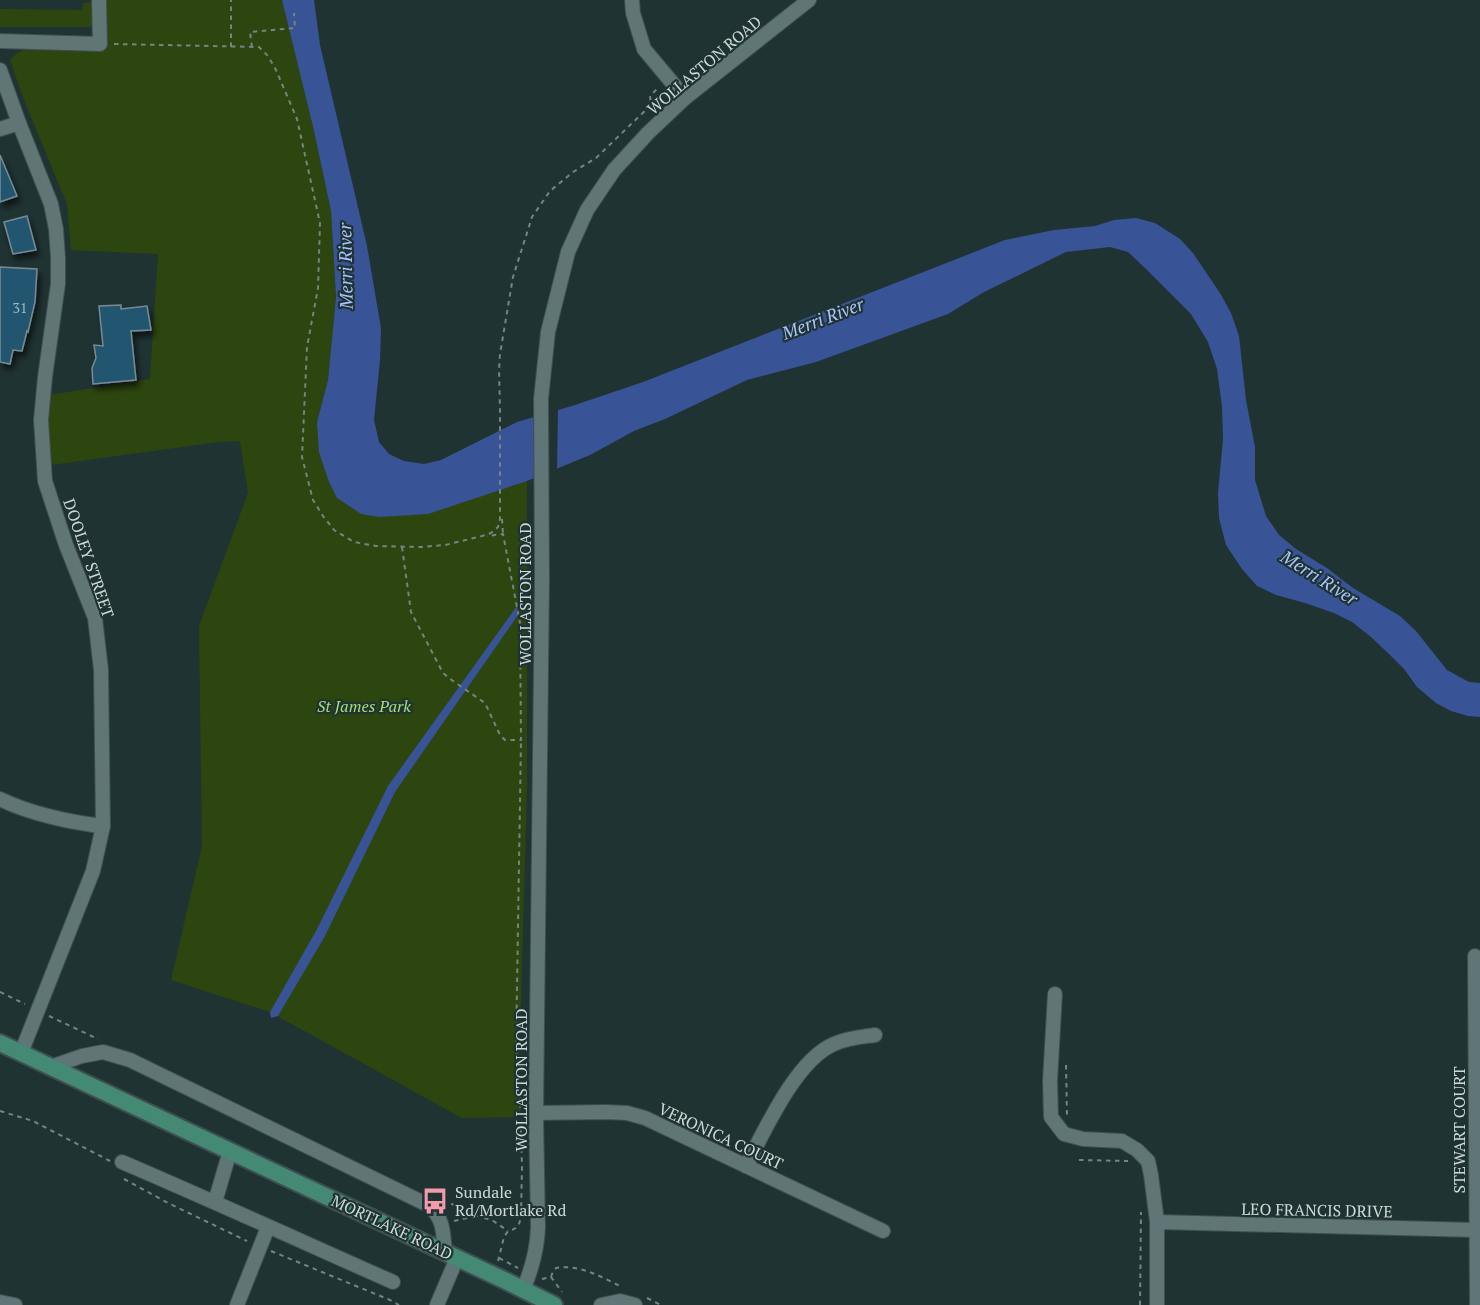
<svg xmlns="http://www.w3.org/2000/svg" width="1480" height="1305" viewBox="0 0 1480 1305" font-family="'PT Serif',serif">
<style>
.green{fill:#2d460f}
.water{fill:#385396}
.pier{fill:#203333}
.building{fill:#22566f;stroke:#798a93;stroke-width:1.5;filter:url(#shadow)}
.lines{fill:none;stroke-linecap:round;stroke-linejoin:round}
.minor-casing{stroke:#3f4f50;stroke-width:16}
.major-casing{stroke:#3f4f50;stroke-width:20}
.path{stroke:#758484;stroke-width:2;stroke-dasharray:4.5 4.5;stroke-linecap:butt}
.minor{stroke:#607575;stroke-width:14}
.major{stroke:#448973;stroke-width:16}
.labels{text-anchor:middle;stroke-width:4.5;stroke-linejoin:round;paint-order:stroke}
.number-label{font-size:14px;fill:#a3b8be}
.street-label{font-size:16px;fill:#ced9d9;stroke:#203333}
.park-label{font-size:16px;font-style:italic;fill:#a7dc74;stroke:#203333}
.poi-label{font-size:16px;fill:#ced9d9;stroke:#203333;text-anchor:start}
.water-label{font-size:18px;font-style:italic;fill:#a9c3fd;stroke:#203333}
</style>
<defs>
<filter id="shadow"><feDropShadow dx="3" dy="5.5" stdDeviation="3" flood-color="#0009"/></filter>
</defs>
<rect width="100%" height="100%" fill="#203333"/>
<g class="green">
<polygon points="101,0 282,0 314,131 331,211 336,297 328,380 317,422 329,482 337,498 361,514 428,513 527,481 527,792 519,1068 521,1117 462,1118 270,1012 171,980 202,846 199,626 248,493 240,441 218,442 44,466 43,396 150,379 158,254 71,250 67,204 24,100 10,60 17,53 27,48 100,48"/>
<polygon points="94,2 93,25 90,27 0,27 0,9 82,10 83,3"/>
</g>
<g class="water">
<polygon points="282,0 314,0 320,45 367,246 381,328 380,360 374,420 379,442 389,454 404,461 424,464 441,460 517,422 575,405 643,382 1005,240 1054,230 1095,226 1114,220 1136,218 1155,223 1180,239 1193,253 1220,293 1231,313 1239,336 1246,400 1255,447 1255,480 1266,516 1279,535 1296,549 1327,568 1353,588 1400,616 1416,631 1447,670 1469,682 1480,683 1480,717 1468,716 1451,711 1436,703 1417,687 1404,669 1390,655 1371,637 1352,622 1334,613 1305,603 1276,595 1257,586 1242,569 1226,545 1219,518 1218,493 1223,439 1222,407 1217,369 1208,342 1191,314 1147,270 1128,252 1110,247 1066,252 984,292 948,314 816,362 747,380 665,419 634,431 590,455 527,481 428,514 379,517 361,514 337,498 329,482 319,452 317,422 328,380 336,297 331,211 314,131"/>
<polygon points="517,606 518,615 395,792 325,936 278,1016 271,1018 270,1012 316,931 388,786"/>
</g>
<polygon class="pier" points="558,407 557,472 535,481 536,414"/>
<g class="building">
<polygon points="0,155 17,196 0,202"/>
<polygon points="27,216 36,250 13,254 4,222"/>
<polygon points="0,267 37,269 35,302 28,332 27,331 22,351 13,350 10,364 0,362"/>
<polygon points="121,305 121,309 147,306 151,330 131,331 136,380 93,384 92,368 96,358 94,345 103,346 99,306"/>
</g>
<g class="lines">
<g class="minor-casing">
<g id="minor">
<polyline points="632,0 633,13 644,49 685,98"/>
<polyline points="0,41 100,44 99,0"/>
<polyline points="0,70 19,123 51,204 56,229 58,258 58,284 45,377 41,420 45,481 66,545 95,618 101,670 103,826 93,871 21,1053"/>
<polyline points="0,129 19,123"/>
<path d="M0 799C28 813 72 823 103 826"/>
<polyline points="1475,956 1477,1305"/>
<polyline points="1055,994 1050,1081 1051,1117 1064,1134 1083,1139 1122,1141 1137,1150 1148,1161 1151,1175 1157,1222 1157,1305"/>
<path d="M50 1067 82 1056 103 1052 130 1060 430 1206C444 1220 443 1233 445 1252"/>
<polyline points="536,1113 606,1112 627,1113 645,1118 883,1231"/>
<path d="M122 1162C213 1201 303 1242 393 1282"/>
<path d="M746 1166C765 1130 796 1060 834 1044 847 1038 861 1037 875 1035"/>
<polyline points="215,1202 230,1151"/>
<polyline points="1157,1222 1476,1230"/>
<path d="M523 1290C532 1269 537 1250 538 1228L536 1113 542 579 541 399 548 332 568 252 587 210 614 170 648 133 685 98 809 0"/>
<polyline points="0,1302 15,1305"/>
<polyline points="237,1305 268,1227"/>
<polyline points="437,1305 457,1258"/>
<polyline points="601,1305 620,1301 635,1305"/>
</g>
</g>
<g class="major-casing">
<polyline id="major" points="0,1043 506,1281 554,1305"/>
</g>
<g class="path">
<polyline points="114,44 259,47 268,56 276,70 297,119 320,223 318,288 307,347 302,457 313,500 323,516 334,530 354,542 376,546 421,547 445,545 482,536 491,533 498,527 500,519 500,410 499,370 500,354 513,277 532,217 550,191 573,172 596,158 651,105 650,96 658,88"/>
<polyline points="231,47 231,0"/>
<polyline points="252,47 250,32 295,28 294,13"/>
<polyline points="502,519 503,534"/>
<polyline points="402,547 411,612 443,673 453,681 485,703 500,735 505,740 521,740 520,623 503,534 487,536"/>
<polyline points="0,992 25,1004"/>
<polyline points="49,1016 98,1039"/>
<polyline points="1066,1065 1067,1116"/>
<polyline points="0,1111 33,1121 110,1161"/>
<polyline points="1079,1160 1128,1161"/>
<polyline points="124,1179 168,1203 247,1241"/>
<polyline points="443,1200 480,1217 492,1220 508,1231"/>
<polyline points="454,1221 467,1218 477,1217"/>
<polyline points="271,1251 390,1300 399,1305"/>
<polyline points="499,1258 518,1268"/>
<path d="M498 1261 504 1237 508 1231C517 1229 519 1226 521 1217L522 1166 519 1068 516 1049 521 740"/>
<path d="M551 1277 552 1274 556 1268C579 1264 602 1277 622 1287"/>
<polyline points="542,1279 551,1277 562,1292"/>
<polyline points="647,1298 661,1305"/>
<polyline points="1140,1305 1141,1212"/>
</g>
<use href="#minor" class="minor"/>
<use href="#major" class="major"/>
</g>
<defs>
<g id="bus-bare" transform="scale(2.07)"><path d="M-5-6H5V4H4V6H2V4H-2V6H-4V4H-5ZM-3.5-4V0h7V-4ZM-3.5 1.2v1.5H-2V1.2ZM2 1.2v1.5H3.5V1.2Z" fill="#f39aac" stroke="#203333" stroke-width="2.5" paint-order="stroke"/></g>
</defs>
<g fill-rule="evenodd">
<use href="#bus-bare" x="435" y="1201"/>
</g>
<g class="labels">
<g class="number-label">
<text x="20" y="313">31</text>
</g>
<g class="street-label">
<text transform="translate(704 65) rotate(-40)" y="6">WOLLASTON ROAD</text>
<text transform="translate(89 558) rotate(71)" y="6">DOOLEY STREET</text>
<text transform="translate(525 594) rotate(-90)" y="6">WOLLASTON ROAD</text>
<text transform="translate(521 1080) rotate(-90)" y="6">WOLLASTON ROAD</text>
<text transform="translate(1459 1130) rotate(-90)" y="6">STEWART COURT</text>
<text transform="translate(721 1136) rotate(25)" y="6">VERONICA COURT</text>
<text transform="translate(1317 1210) rotate(1)" y="6">LEO FRANCIS DRIVE</text>
<text transform="translate(392 1227) rotate(25)" y="6">MORTLAKE ROAD</text>
</g>
<g class="park-label">
<text x="364" y="712">St James Park</text>
</g>
<g class="poi-label">
<text x="455" y="1198">Sundale<tspan x="455" dy="18">Rd/Mortlake Rd</tspan></text>
</g>
<g class="water-label">
<text transform="translate(346 266) rotate(-91)" y="6">Merri River</text>
<text transform="translate(823 319) rotate(-21)" y="6">Merri River</text>
<text transform="translate(1319 578) rotate(32)" y="6">Merri River</text>
</g>
</g>
</svg>
